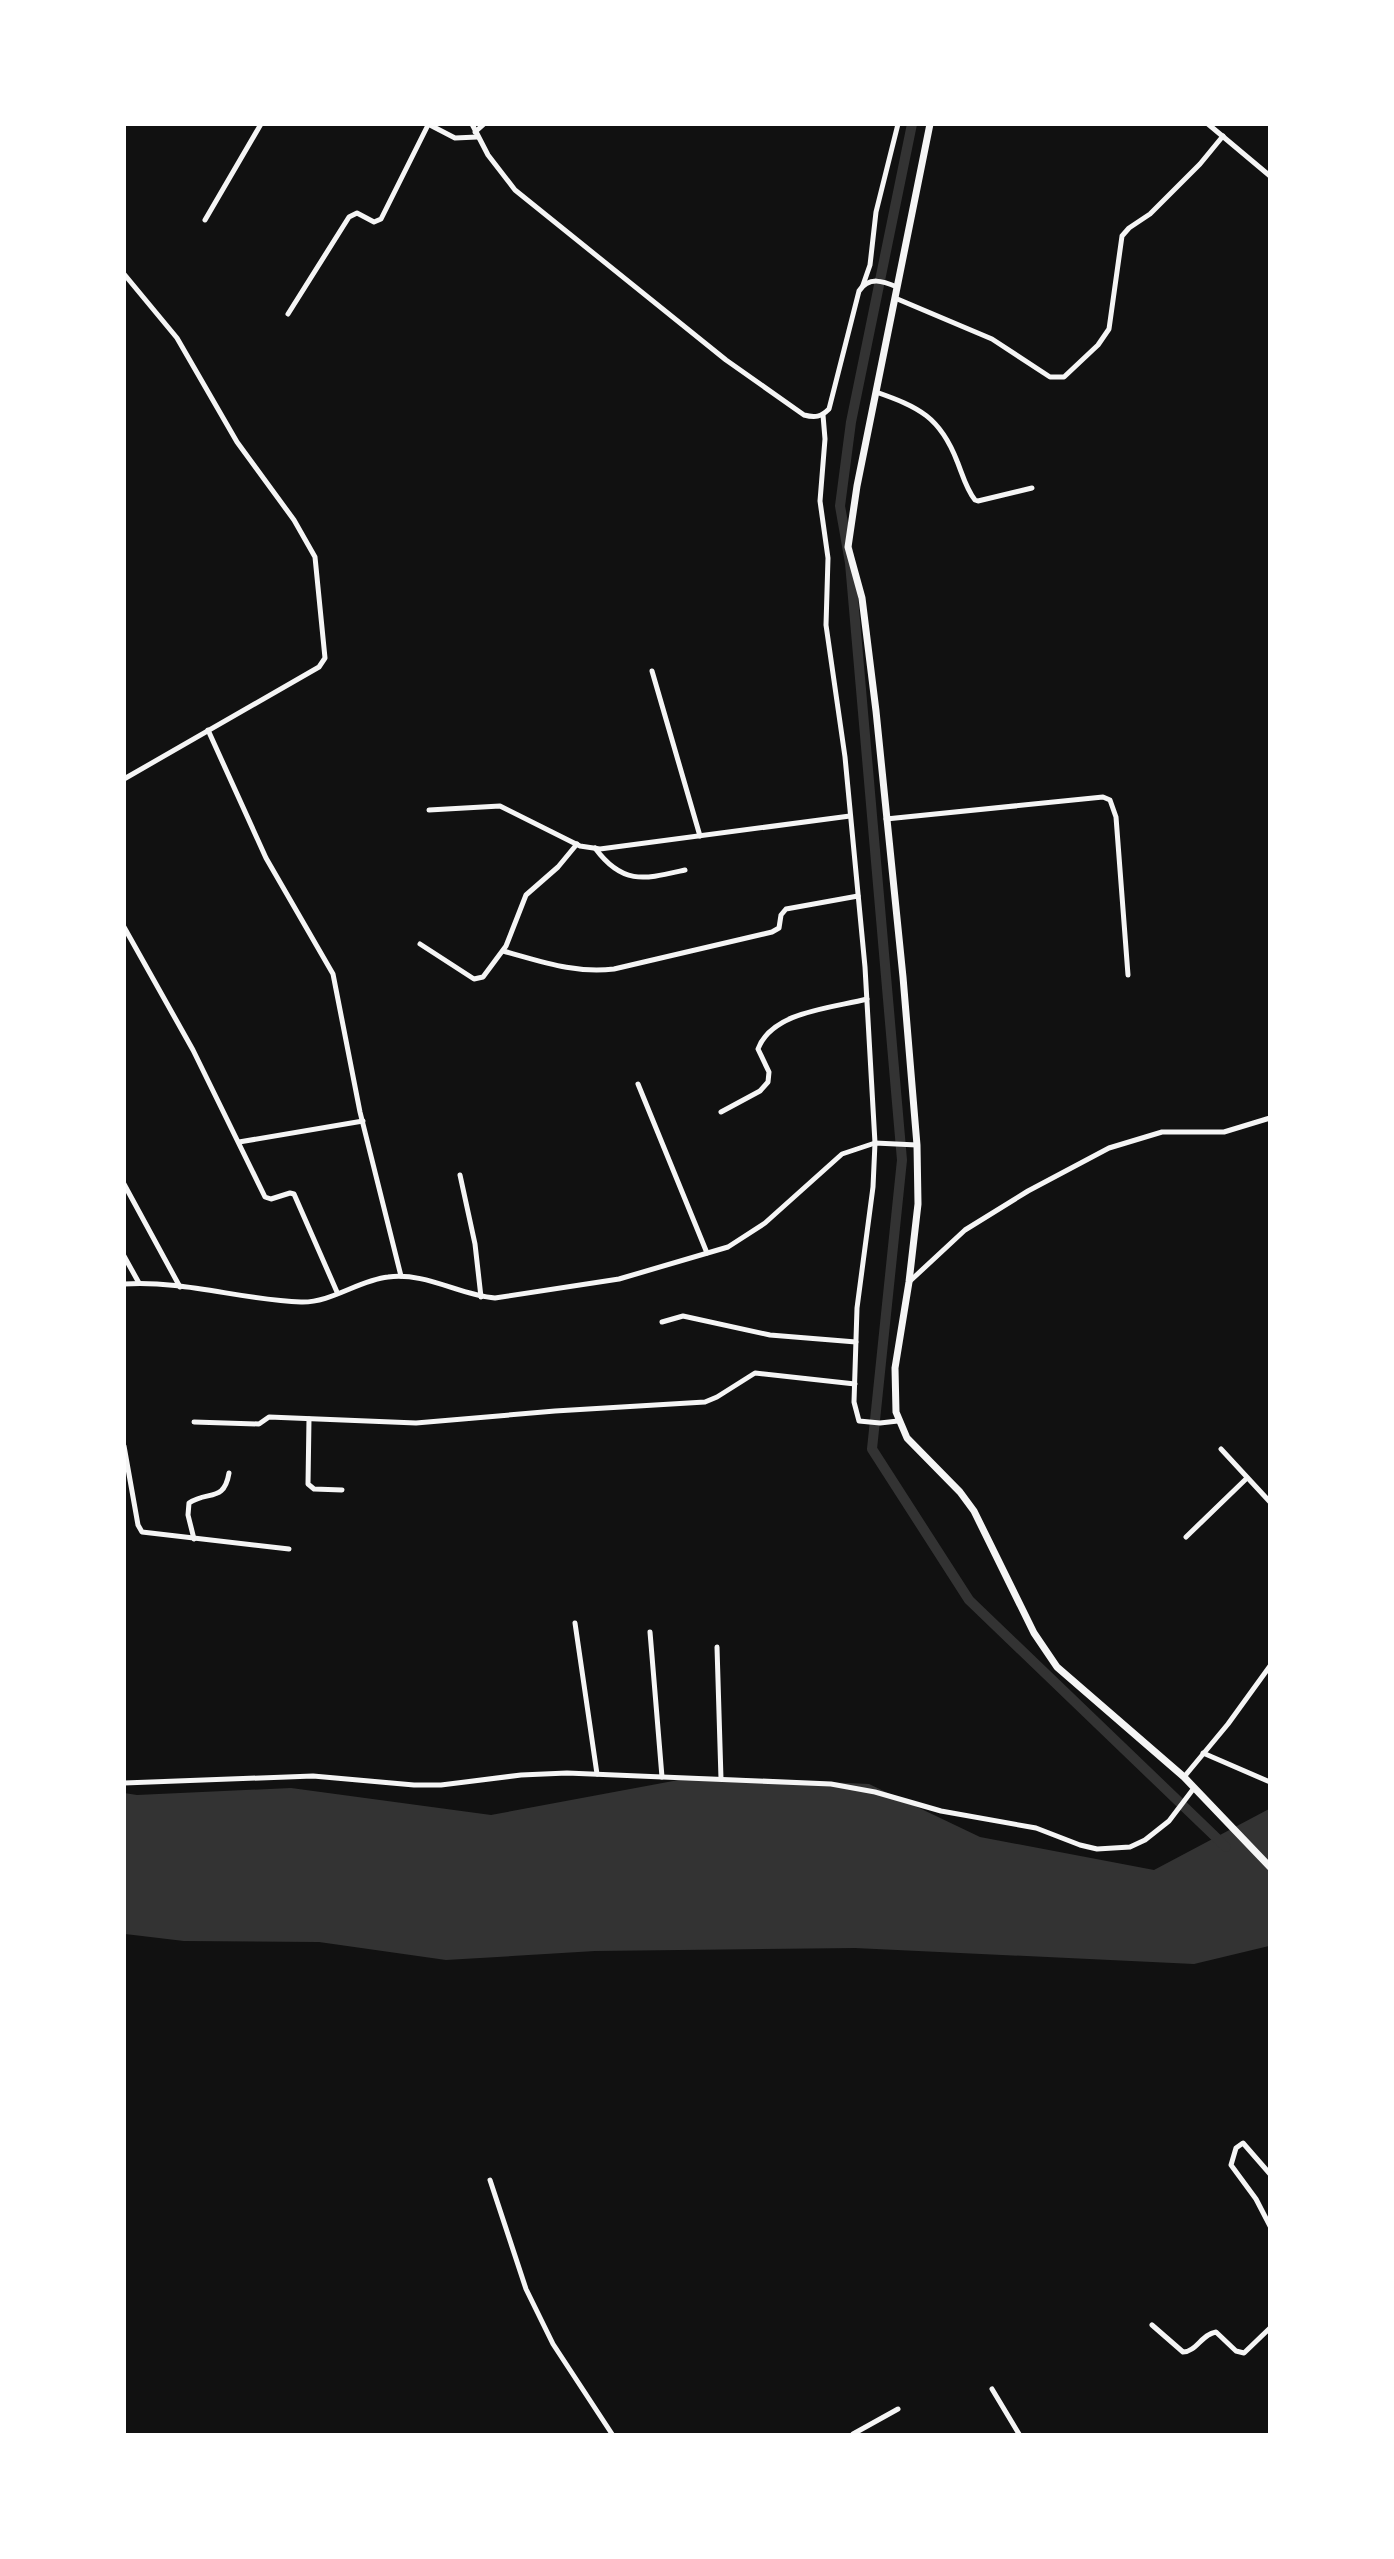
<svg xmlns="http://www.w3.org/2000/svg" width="1394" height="2559" viewBox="0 0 1394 2559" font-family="Jost,sans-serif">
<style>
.water{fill:#333}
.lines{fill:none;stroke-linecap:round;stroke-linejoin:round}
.canal{stroke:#333;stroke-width:10}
.minor{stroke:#f5f5f5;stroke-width:5}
.tertiary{stroke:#f5f5f5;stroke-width:7}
</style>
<rect width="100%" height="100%" fill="#111"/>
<polygon class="water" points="700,1776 869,1784 980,1837 1154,1870 1269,1809 1269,1946 1194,1964 855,1948 595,1951 446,1960 319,1942 184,1941 125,1934 124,1793 137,1795 291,1788 491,1815"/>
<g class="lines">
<polyline class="canal" points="912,124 851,422 840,506 850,563 902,1160 872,1449 969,1600 1226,1847"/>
<g class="minor">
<polyline points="428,124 455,138 477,137"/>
<path d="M472 124 488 155 515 190 726 360 804 415C815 418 821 417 829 409L859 291C869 276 883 281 897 287"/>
<polyline points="1208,124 1270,176"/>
<polyline points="475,132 484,124"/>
<polyline points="205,220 261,124"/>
<polyline points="124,274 177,338 237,442 294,520 315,557 325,658 319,667 124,779"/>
<polyline points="863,285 870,265 876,212 898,124"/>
<polyline points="895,298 992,339 1050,377 1064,377 1098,345 1109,329 1122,236 1129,228 1150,214 1200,164 1223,136"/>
<polyline points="288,314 349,217 357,213 374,222 381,219 428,125"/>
<path d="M876 392C919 407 940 417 957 461 962 473 966 489 975 500L978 501 1032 488"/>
<polyline points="823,415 825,439 820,501 828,558 826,625 845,757 865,967 875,1143 873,1187 857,1308 854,1402 859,1421 880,1423 898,1421"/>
<polyline points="652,671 700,836"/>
<polyline points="208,730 266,858 333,974 360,1112 401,1276"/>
<polyline points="429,810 500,806 580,846 600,849 850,816"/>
<polyline points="886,819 1103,797 1110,800 1116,817 1128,975"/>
<path d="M595 848C623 886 645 879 685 870"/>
<polyline points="124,927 193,1050 265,1197 271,1199 290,1193 294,1194 337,1292"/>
<polyline points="420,944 474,979 483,977 506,946 526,895 558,867 577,844"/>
<path d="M503 951C540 961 575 974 614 969L772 932 779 928 781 915 786 909 858 896"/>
<polyline points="638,1084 707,1253"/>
<path d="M721 1112 760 1091 768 1082 769 1072 758 1049C772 1011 833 1008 867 999"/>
<polyline points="239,1142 363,1121"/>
<polyline points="460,1175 475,1244 481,1297"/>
<polyline points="124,1184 180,1287"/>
<polyline points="124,1256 139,1283"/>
<polyline points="909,1282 965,1230 1028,1191 1109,1148 1162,1132 1224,1132 1270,1118"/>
<path d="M124 1284C184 1280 242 1300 301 1302 331 1303 359 1280 388 1277 426 1272 459 1295 495 1298L619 1279 728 1247 765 1223 842 1154 875 1143 917 1145"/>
<polyline points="662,1322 683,1316 770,1335 856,1342"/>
<polyline points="309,1419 308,1484 314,1489 342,1490"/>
<polyline points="194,1422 259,1424 269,1417 416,1423 555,1411 705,1402 717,1397 755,1373 855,1384"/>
<polyline points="124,1446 138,1525 142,1532 289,1549"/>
<polyline points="1221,1449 1270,1502"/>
<polyline points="1186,1537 1247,1478"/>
<path d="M194 1539 188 1515 189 1503C208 1490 224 1503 229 1473"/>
<polyline points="575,1623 597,1774"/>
<polyline points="650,1632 662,1777"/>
<polyline points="717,1647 721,1779"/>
<polyline points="1203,1753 1270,1782"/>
<polyline points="1184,1777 1228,1724 1270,1666"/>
<polyline points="124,1783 313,1776 414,1785 441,1785 521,1775 567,1773 831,1784 875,1792 941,1811 1036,1828 1080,1845 1097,1849 1130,1847 1145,1840 1169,1821 1194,1788"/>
<polyline points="1270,2174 1243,2143 1236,2148 1231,2165 1256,2199 1270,2226"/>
<polyline points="490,2180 526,2289 553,2344 612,2434"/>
<path d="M1152 2325 1183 2352C1196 2352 1202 2334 1216 2332L1236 2351 1244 2353 1270 2328"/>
<polyline points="992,2389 1019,2434"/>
<polyline points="853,2434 898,2409"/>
</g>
<polyline class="tertiary" points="930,124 857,486 848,547 862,598 876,711 903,977 917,1145 918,1204 909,1282 895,1368 896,1412 907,1438 960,1492 974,1511 1034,1633 1057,1667 1184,1777 1270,1867"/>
</g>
<rect width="1394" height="2559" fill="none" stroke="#ffffff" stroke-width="252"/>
</svg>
